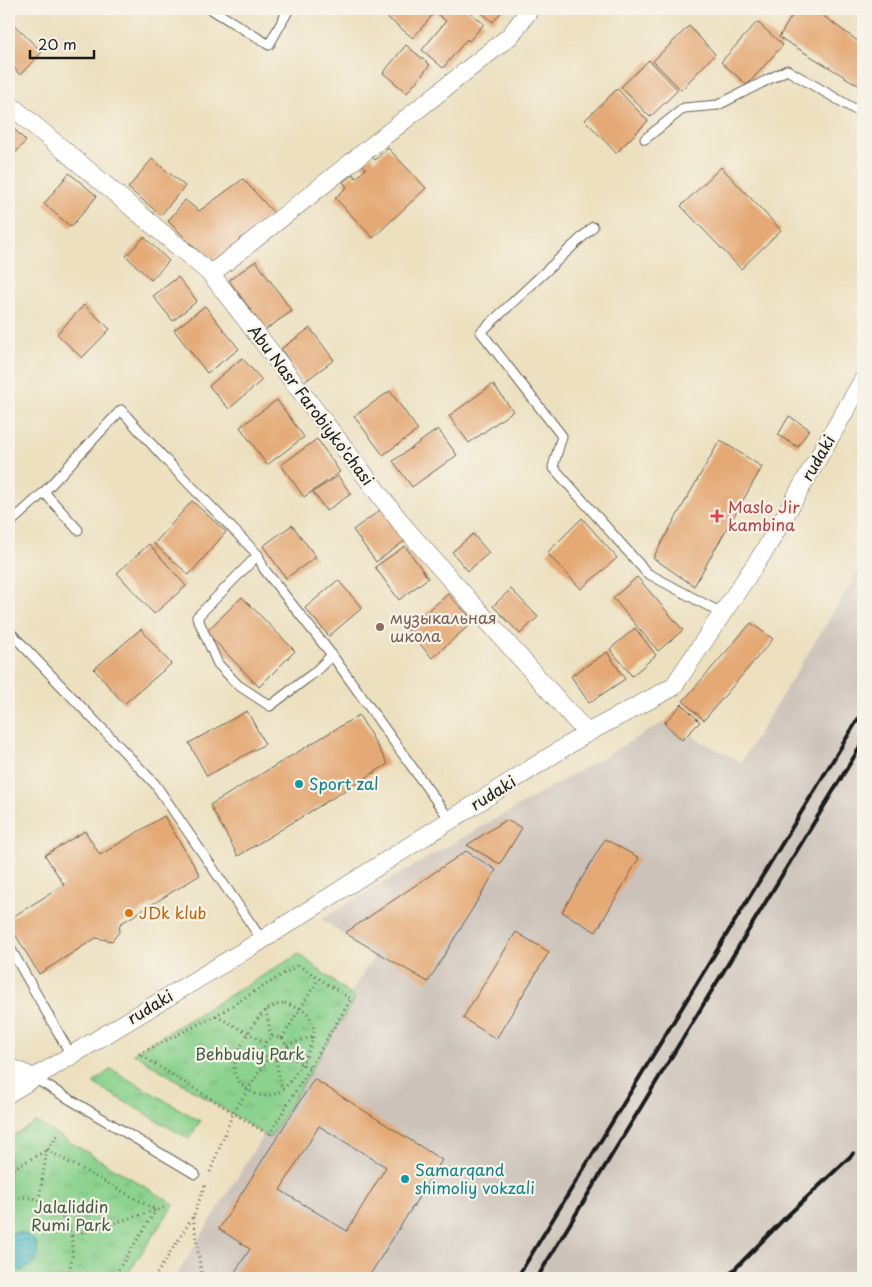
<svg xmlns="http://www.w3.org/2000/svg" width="872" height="1287" viewBox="0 0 872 1287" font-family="'Playpen Sans',sans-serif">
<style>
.railway{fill:#ccc2b9}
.grass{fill:url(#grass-tufts);stroke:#537754}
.water{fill:url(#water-rules);stroke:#346b70}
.building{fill:#e4a974;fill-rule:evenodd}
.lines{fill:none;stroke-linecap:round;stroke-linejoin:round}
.service-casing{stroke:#656155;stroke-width:11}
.minor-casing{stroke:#656155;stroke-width:19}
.path{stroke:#656155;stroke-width:3;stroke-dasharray:1 4;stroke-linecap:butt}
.service{stroke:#fff;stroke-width:9}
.minor{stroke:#fff;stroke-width:18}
.rail{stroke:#1c1c1c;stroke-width:4}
.health-dot{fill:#e0444e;stroke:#f7f3e8;stroke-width:2}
.education-dot{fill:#8d6e63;stroke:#f7f3e8;stroke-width:2}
.culture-dot{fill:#0f9aa8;stroke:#f7f3e8;stroke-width:2}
.food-dot{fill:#e8710a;stroke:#f7f3e8;stroke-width:2}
.labels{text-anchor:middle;stroke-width:4.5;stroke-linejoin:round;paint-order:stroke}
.street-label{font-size:16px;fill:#1c1c1c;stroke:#f7f3e8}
.health-label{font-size:16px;fill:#be3a42;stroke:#f7f3e8;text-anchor:start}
.education-label{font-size:16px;fill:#785e54;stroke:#f7f3e8;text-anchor:start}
.culture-label{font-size:16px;fill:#0d838f;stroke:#f7f3e8;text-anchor:start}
.food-label{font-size:16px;fill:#c56008;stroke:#f7f3e8;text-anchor:start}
.park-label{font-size:16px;fill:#425c44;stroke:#f7f3e8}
</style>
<defs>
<pattern id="grass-tufts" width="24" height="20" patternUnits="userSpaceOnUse" patternTransform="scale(1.25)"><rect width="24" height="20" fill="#8ad28d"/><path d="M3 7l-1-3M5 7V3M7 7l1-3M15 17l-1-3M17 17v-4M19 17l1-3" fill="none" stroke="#76b479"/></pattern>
<pattern id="water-rules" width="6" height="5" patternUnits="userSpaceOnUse" patternTransform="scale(1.25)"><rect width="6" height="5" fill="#4cbac4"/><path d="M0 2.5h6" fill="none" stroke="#429fa8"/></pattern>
</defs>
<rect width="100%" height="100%" fill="#f7f3e8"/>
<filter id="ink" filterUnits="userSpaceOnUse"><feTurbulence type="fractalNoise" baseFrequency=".02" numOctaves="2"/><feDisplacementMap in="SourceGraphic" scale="10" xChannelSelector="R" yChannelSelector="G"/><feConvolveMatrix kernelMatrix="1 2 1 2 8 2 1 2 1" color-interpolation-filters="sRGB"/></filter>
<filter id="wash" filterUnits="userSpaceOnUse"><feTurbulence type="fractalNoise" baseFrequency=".0096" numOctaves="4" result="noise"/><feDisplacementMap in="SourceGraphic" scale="20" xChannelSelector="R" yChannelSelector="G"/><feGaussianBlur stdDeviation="1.12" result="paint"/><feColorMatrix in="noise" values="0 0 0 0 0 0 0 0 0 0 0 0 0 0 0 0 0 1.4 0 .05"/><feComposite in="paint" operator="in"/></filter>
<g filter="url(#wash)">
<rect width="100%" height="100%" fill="#ece0bf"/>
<polygon class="railway" points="863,564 863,1278 175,1278 374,956 321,919 664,722 741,762"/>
<g class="grass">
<polygon points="299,954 355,998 270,1138 133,1053"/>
<polygon points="111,1069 200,1121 189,1139 93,1083"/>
<polygon points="36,1122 174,1204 125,1278 9,1278 9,1138"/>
</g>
<path class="water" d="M17 1232C34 1234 42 1246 35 1262L22 1271 9 1269V1235Z"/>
<g id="blocks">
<g class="building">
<polygon points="377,9 431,9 435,12 413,38"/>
<polygon points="438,9 466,9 484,24 469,41 467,39 443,68 422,50 446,21 435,12"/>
<polygon points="477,9 504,9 493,22"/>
<polygon points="796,9 814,9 863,45 863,88 779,37"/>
<polygon points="10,21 42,52 20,75 9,62"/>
<polygon points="757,22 783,45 747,85 721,62"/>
<polygon points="689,26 715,54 681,90 653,61"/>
<polygon points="406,45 430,65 407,93 383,73"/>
<polygon points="649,60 678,90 650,117 621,87"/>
<polygon points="617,89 648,121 616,153 585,120"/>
<polygon points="9,124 26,141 9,160"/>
<polygon points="388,148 426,188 373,238 335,198 347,187 343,182 353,174 356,178 366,169 362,164 371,156 375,160"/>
<polygon points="152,159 185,186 161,215 128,188"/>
<polygon points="721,167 781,230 741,269 681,206"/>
<polygon points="69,173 97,196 71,227 44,204"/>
<polygon points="243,179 274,213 210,263 168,221 185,200 199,211"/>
<polygon points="144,237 169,261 151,280 126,256"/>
<polygon points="256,261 292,311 265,330 229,280"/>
<polygon points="178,277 197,301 173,321 153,296"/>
<polygon points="84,305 110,329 82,358 57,334"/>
<polygon points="205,306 239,349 207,373 174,330"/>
<polygon points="310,328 334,360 304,382 281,349"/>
<polygon points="242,358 262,380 229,409 209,386"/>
<polygon points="493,384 513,411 469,443 449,416"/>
<polygon points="390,391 418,430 383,455 354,416"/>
<polygon points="277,400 304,437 267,465 240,427"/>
<polygon points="789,416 809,429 798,447 778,435"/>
<polygon points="438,429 457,455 412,487 393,461"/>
<polygon points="317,439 340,472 304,497 281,465"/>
<polygon points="720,440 762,467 694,586 653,558"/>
<polygon points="338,476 351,494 326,511 313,492"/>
<polygon points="192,501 226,532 189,575 154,544"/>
<polygon points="383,508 406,540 376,562 353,530"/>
<polygon points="582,518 617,558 581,589 547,553"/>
<polygon points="292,525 316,557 286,578 263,546"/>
<polygon points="473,534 489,553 468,571 452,552"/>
<polygon points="149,544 186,586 154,614 117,573"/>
<polygon points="405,546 428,578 399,600 375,567"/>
<polygon points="637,577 683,630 658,651 613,598"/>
<polygon points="338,580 362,608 329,636 305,608"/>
<polygon points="511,589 538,617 520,634 493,606"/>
<polygon points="448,594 474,621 432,658 407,629"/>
<polygon points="242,597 295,651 259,687 206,632"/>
<polygon points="751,623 773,639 704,720 683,701"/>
<polygon points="635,628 656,655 632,676 610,649"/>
<polygon points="141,629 171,664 124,704 94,669"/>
<polygon points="607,652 625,679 589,703 571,676"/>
<polygon points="682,704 700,722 682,740 664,723"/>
<polygon points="247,711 265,744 207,776 189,743"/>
<polygon points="359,715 388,764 238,856 210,805"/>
<polygon points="164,816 200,875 120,924 119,932 112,941 96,938 39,974 9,924 9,919 64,885 45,855 85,831 100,855"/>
<polygon points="506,820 522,828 500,864 467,845"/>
<polygon points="605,839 639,858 596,932 562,912"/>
<polygon points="466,851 496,870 428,982 345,933"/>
<polygon points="516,932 549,952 496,1039 463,1018"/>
<path d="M314 1079 442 1160 368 1278H231L250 1249 219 1229ZM319 1126 386 1167 347 1231 280 1190Z"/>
</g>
</g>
</g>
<g filter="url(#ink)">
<use href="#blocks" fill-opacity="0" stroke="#656155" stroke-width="1"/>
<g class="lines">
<g class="service-casing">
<g id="service">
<polyline points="211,9 269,45 289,9"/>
<polyline points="645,139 684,108 718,105 787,70 863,114"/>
<polyline points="593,227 481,332 562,436 553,467 647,573 723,614"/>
<polyline points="44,492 78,530"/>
<polyline points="9,524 44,492 121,410 165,459 258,555 264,569 332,655 450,820"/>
<polyline points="258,555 197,617 218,664 238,685 270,706 315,672 332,655"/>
<polyline points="9,631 155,784 262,940"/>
<polyline points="9,946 71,1055"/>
<polyline points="34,1078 195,1174"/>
</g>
</g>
<g class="minor-casing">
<g id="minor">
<polyline points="9,104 211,274 405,528 587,733"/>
<polyline points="211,274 510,36 530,9"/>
<polyline points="9,1067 34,1078"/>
<polyline points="9,1093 262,940 587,733 673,687 765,550 863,380"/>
</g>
</g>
<g class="path">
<polygon points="298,965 351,999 269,1135 139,1054 215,1016"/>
<path d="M285 1003 307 1012C310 1018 314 1024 314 1030 314 1047 291 1088 275 1094 267 1097 259 1096 252 1092 226 1077 233 1060 246 1037 256 1020 264 1006 285 1003Z"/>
<polyline points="266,1010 271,1036"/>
<polyline points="216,1016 265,1042"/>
<polyline points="282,1038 318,979"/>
<polyline points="287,1045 313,1036"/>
<polyline points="286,1055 310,1068"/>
<polyline points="235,1060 264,1054"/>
<polyline points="276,1060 282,1089"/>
<polyline points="47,1150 156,1210"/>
<polyline points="9,1171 47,1150 58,1134"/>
<polyline points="210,1172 233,1113 267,1060 264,1054 264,1044 271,1036 282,1038 288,1047 284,1057 267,1060"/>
<path d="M9 1198C58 1190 86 1235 66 1278"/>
<polyline points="39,1200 47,1150"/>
<polyline points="193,1217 202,1278"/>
<polyline points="72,1236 166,1207"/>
<polyline points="113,1278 156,1210"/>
<polyline points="154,1278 193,1217 205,1185"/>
</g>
<use href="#service" class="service"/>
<use href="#minor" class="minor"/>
<g class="rail">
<polyline points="517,1278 863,711"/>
<polyline points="537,1278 863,742"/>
<polyline points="726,1278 784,1219 854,1153"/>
</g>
</g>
</g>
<path class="health-dot" d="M714.5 508.5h5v5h5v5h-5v5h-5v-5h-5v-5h5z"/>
<circle class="education-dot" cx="380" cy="627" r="5"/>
<g class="culture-dot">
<circle cx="299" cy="784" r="5"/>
<circle cx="405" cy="1179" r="5"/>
</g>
<circle class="food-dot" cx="129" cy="913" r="5"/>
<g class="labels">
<g class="street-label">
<text transform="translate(311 405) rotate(53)" y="6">Abu Nasr Farobiyko'chasi</text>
<text transform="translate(818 458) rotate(-60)" y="6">rudaki</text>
<text transform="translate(493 793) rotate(-32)" y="6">rudaki</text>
<text transform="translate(150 1007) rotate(-31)" y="6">rudaki</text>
</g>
<g class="health-label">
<text x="728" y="513">Maslo Jir<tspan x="728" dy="18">kambina</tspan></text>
</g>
<g class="education-label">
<text x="390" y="624">музыкальная<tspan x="390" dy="18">школа</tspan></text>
</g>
<g class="culture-label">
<text x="309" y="790">Sport zal</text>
<text x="415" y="1176">Samarqand<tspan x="415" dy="18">shimoliy vokzali</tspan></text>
</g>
<g class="food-label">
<text x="139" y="919">JDk klub</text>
</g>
<g class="park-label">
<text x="250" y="1060">Behbudiy Park</text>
<text x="71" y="1213">Jalaliddin<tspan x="71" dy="18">Rumi Park</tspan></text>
</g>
</g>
<rect width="872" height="1287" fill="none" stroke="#f7f3e8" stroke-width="30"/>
<path d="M30 50v8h64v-8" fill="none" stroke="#1c1c1c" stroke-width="2.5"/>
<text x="38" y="50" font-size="15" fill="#1c1c1c" stroke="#f7f3e8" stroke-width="4" paint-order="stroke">20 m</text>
</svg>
